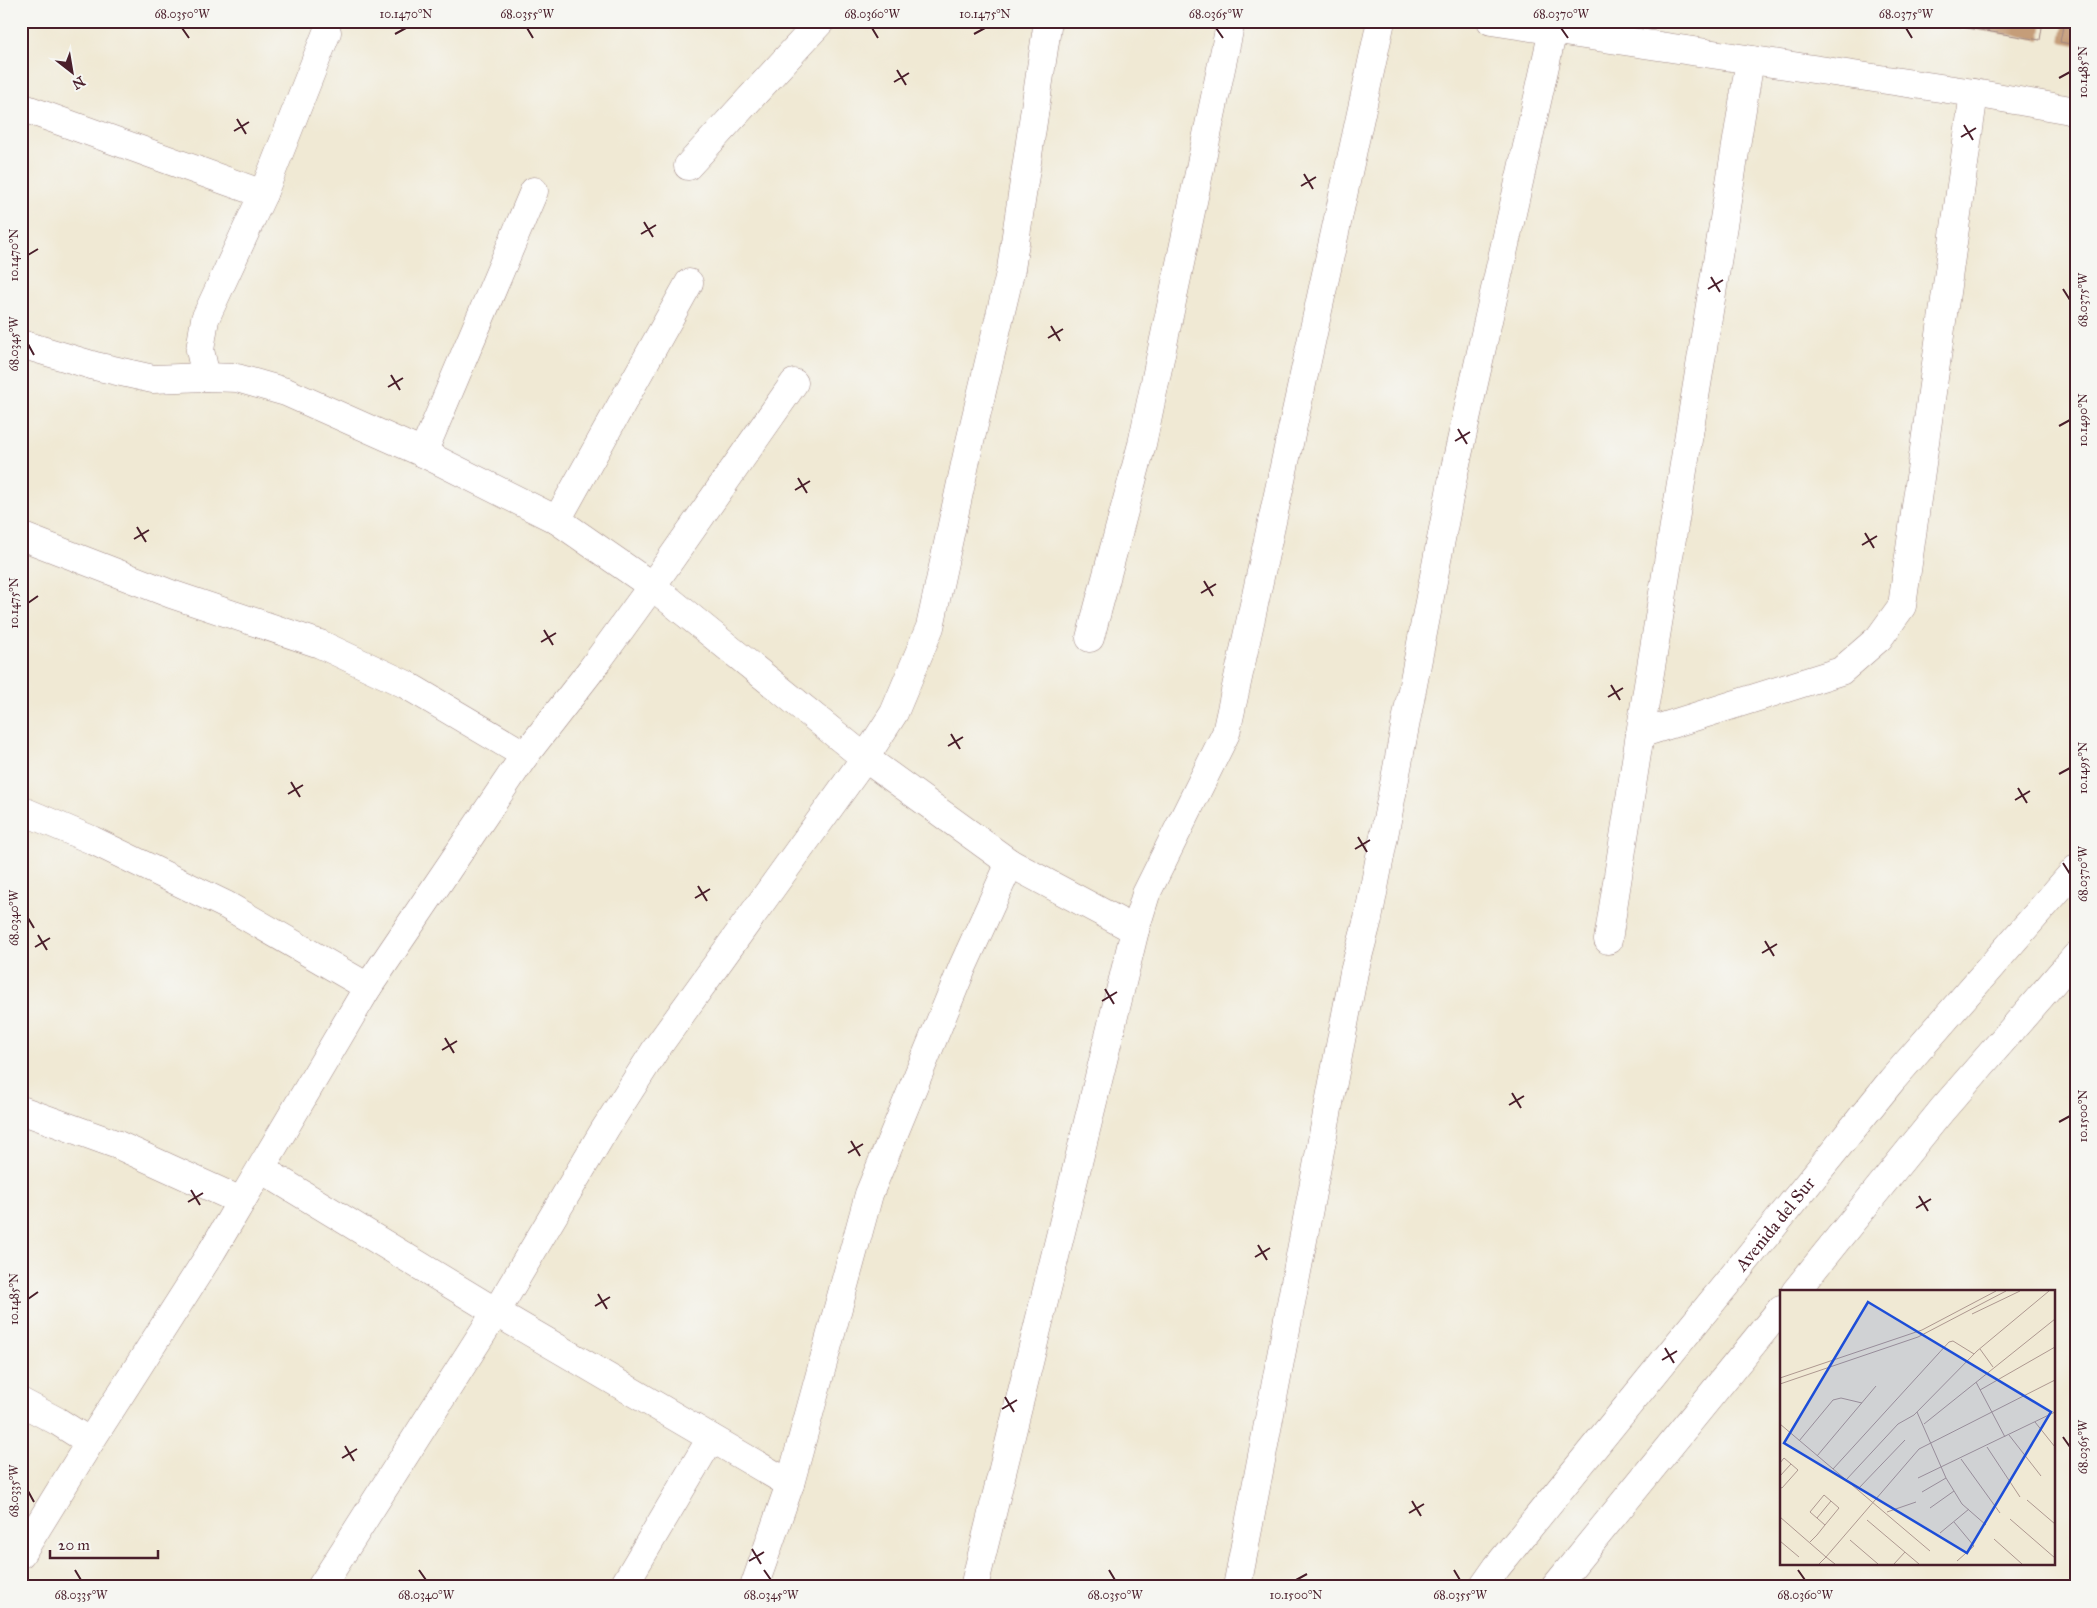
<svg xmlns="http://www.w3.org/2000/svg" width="2097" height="1608" viewBox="0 0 2097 1608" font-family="'IM FELL Great Primer',serif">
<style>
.building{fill:#c59d79}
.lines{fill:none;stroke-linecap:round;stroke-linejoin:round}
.minor-casing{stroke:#9d8480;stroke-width:29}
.highway-casing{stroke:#9d8480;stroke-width:29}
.minor{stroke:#fff;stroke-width:28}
.highway{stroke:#fff;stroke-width:28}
.ticks{fill:none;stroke:#4a1f2b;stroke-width:2}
.labels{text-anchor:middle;stroke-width:4;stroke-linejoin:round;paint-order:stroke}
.street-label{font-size:18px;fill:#4a1f2b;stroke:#f6f6f2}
.inset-road{fill:none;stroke:#ae9890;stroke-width:1}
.view{fill:#1d4ed8;fill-opacity:0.15;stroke:#1d4ed8;stroke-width:2.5}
.inset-edge{fill:none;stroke:#4a1f2b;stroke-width:2.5}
.neatline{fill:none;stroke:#4a1f2b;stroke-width:2}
.ticks-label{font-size:12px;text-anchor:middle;fill:#4a1f2b}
</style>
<rect width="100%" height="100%" fill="#f6f6f2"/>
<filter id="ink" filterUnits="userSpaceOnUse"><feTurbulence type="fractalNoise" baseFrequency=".02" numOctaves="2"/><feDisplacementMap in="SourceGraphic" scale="10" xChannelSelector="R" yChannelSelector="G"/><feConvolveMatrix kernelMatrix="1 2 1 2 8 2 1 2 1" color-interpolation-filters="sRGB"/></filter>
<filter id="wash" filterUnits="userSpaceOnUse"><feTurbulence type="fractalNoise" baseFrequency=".0096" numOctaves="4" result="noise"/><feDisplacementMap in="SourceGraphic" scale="20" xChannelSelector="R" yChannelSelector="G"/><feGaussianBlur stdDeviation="1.12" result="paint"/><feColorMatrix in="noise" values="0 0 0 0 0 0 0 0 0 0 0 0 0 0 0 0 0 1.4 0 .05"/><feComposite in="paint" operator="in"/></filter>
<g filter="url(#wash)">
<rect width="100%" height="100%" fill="#f0e9d4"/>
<g id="blocks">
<g class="building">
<polygon points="1937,21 2043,21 2040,40 1937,23"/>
<polygon points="2064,21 2076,21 2076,45 2060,42"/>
</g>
</g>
</g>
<g filter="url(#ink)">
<use href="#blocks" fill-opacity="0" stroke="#9d8480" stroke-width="1"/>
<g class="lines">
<g class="minor-casing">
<g id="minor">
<polyline points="1491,21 1974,93 2076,111"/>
<polyline points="21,107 263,194"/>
<polyline points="688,166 821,21"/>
<polyline points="21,344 95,366 153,379 206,377 237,378 286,392 423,453 557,520 652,586 865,758 1010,863 1135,930"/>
<polyline points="206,377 200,350 205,319 263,194 327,32"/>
<polyline points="423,453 534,191"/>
<polyline points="557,520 689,283"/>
<polyline points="21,536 171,594 320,644 405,684 525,755"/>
<polyline points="1090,638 1142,444 1231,21"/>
<polyline points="1640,734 1841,671 1879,638 1902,606 1974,93"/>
<polyline points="21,810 92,840 226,905 368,987"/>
<polyline points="1608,940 1640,734 1750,60"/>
<polyline points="21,1110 118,1145 241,1201"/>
<polyline points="261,1169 496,1312 790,1484"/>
<polyline points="21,1402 57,1421 90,1442"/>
<polyline points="21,1554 90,1442 212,1251 368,987 525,755 591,670 652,586 794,383"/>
<polyline points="321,1587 496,1312 605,1129 656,1049 865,758 894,713 930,627 969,446 1011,269 1048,21"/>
<polyline points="623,1587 711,1438"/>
<polyline points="754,1587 790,1484 869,1194 963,966 1010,863"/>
<polyline points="974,1587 1135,930 1146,894 1226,733 1381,21"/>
<polyline points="1237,1587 1354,972 1368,919 1453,477 1553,30"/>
</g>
</g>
<g class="highway-casing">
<g id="highway">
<polyline points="1795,1292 1942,1110 2076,956"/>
<path id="s1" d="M1483 1587 1497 1567 1892 1080 2076 869"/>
<polyline points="1555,1587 1781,1309"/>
</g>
</g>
<use href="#minor" class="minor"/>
<use href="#highway" class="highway"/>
</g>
</g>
<path class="ticks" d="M182 28 189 38M527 28 533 38M872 28 878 38M1216 28 1223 38M1561 28 1568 38M1906 28 1912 38M395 34 406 28M974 34 985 28M897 70 906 85M2059 78 2070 72M894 82 909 73M237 119 246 134M1964 125 1973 140M234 131 249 122M1961 137 1976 128M1304 174 1313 189M1301 186 1316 177M644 222 653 237M641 234 656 225M28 255 38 249M1711 277 1720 292M1708 289 1723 280M2063 289 2070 300M1051 326 1060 341M1048 338 1063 329M28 344 34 355M391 375 400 390M388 387 403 378M2059 426 2070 420M1458 429 1467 444M1455 441 1470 432M798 478 807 493M795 490 810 481M137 527 146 542M1865 533 1874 548M134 539 149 530M1862 545 1877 536M1204 581 1213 596M1201 593 1216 584M28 603 38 596M544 630 553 645M541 642 556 633M1611 685 1620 700M1608 697 1623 688M951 734 960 749M948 746 963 737M2059 774 2070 768M291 782 300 797M2018 788 2027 803M288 794 303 785M2015 800 2030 791M1358 837 1367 852M1355 849 1370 840M2063 863 2070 874M698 886 707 901M695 898 710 889M28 918 34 928M38 935 47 950M1765 941 1774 956M35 947 50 938M1762 953 1777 944M1105 989 1114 1004M1102 1001 1117 992M445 1038 454 1053M442 1050 457 1041M1512 1093 1521 1108M1509 1105 1524 1096M2059 1122 2070 1116M851 1141 860 1156M848 1153 863 1144M191 1190 200 1205M1919 1196 1928 1211M188 1202 203 1193M1916 1208 1931 1199M1258 1245 1267 1260M1255 1257 1270 1248M598 1294 607 1309M28 1299 38 1292M595 1306 610 1297M1665 1348 1674 1363M1662 1360 1677 1351M1005 1397 1014 1412M1002 1409 1017 1400M2063 1437 2070 1447M345 1446 354 1461M342 1458 357 1449M28 1491 34 1502M1412 1501 1421 1516M1409 1513 1424 1504M752 1549 761 1564M749 1561 764 1552M75 1570 81 1580M419 1570 426 1580M764 1570 771 1580M1109 1570 1115 1580M1454 1570 1460 1580M1798 1570 1805 1580M1296 1580 1307 1574"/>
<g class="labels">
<g class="street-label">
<text dy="6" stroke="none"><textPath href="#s1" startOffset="466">Avenida del Sur</textPath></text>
</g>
</g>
<g transform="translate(1780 1290)">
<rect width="275" height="275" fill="#f0e9d4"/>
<path class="inset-road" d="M192 24 240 1M200 59 213 77M0 88 142 40 216 1M196 92 225 147M0 94 138 47 226 1M200 100 275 57M137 122 166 188 182 214 206 235M255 132 275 157M0 134 150 261M144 134 275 29M229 145 261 186M19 151 53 110 61 108 82 113M207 157 240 207M37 166 96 96M181 169 220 223M0 173 4 168 18 180 2 198 0 197M53 179 169 52 173 51 194 64M0 186 11 174M138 188 275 122M66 190 118 134 134 125 197 61 269 1M78 199 125 150M142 202 166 188M247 210 275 234M150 218 174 201M107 222 136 212M0 227 46 267 39 274M37 228 51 211M230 229 275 268M87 230 139 274M174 232 194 256 177 271M160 243 189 219M214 249 242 274M70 250 98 274M0 251 19 267M30 252 37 245 45 235 59 218 44 205 30 222 45 235M55 274 46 267 139 159 275 90M114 274 125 262"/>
<path class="view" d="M88 12 271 122 187 263 4 153Z"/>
<rect width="275" height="275" class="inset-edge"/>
</g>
<rect width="2097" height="1608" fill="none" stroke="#f6f6f2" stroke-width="55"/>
<g transform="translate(72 72) rotate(149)" stroke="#f6f6f2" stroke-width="4" paint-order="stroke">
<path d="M0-4L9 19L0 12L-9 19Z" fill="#4a1f2b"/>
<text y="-8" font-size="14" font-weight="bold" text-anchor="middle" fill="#4a1f2b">N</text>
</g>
<path d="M50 1550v8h108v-8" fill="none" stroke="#4a1f2b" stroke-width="2.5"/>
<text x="58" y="1550" font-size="15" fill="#4a1f2b" stroke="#f6f6f2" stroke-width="4" paint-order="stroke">20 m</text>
<rect x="28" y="28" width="2042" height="1552" class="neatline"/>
<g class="ticks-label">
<text x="182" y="18">68.0350°W</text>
<text x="406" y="18">10.1470°N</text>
<text x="527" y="18">68.0355°W</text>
<text x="872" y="18">68.0360°W</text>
<text x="985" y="18">10.1475°N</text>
<text x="1216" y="18">68.0365°W</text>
<text x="1561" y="18">68.0370°W</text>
<text x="1906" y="18">68.0375°W</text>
<text transform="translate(2083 72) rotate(-90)" y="4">10.1485°N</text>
<text transform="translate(14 255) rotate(-90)" y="4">10.1470°N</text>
<text transform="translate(2083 300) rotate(-90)" y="4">68.0375°W</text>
<text transform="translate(14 344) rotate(-90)" y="4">68.0345°W</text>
<text transform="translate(2083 420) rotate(-90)" y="4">10.1490°N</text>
<text transform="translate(14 603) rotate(-90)" y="4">10.1475°N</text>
<text transform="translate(2083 768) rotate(-90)" y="4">10.1495°N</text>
<text transform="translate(2083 874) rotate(-90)" y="4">68.0370°W</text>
<text transform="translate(14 918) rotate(-90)" y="4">68.0340°W</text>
<text transform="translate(2083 1116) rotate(-90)" y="4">10.1500°N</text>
<text transform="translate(14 1299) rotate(-90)" y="4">10.1485°N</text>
<text transform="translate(2083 1447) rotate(-90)" y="4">68.0365°W</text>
<text transform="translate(14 1491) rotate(-90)" y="4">68.0335°W</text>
<text x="81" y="1599">68.0335°W</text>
<text x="426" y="1599">68.0340°W</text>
<text x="771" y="1599">68.0345°W</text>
<text x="1115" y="1599">68.0350°W</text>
<text x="1296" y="1599">10.1500°N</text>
<text x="1460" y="1599">68.0355°W</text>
<text x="1805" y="1599">68.0360°W</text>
</g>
</svg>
